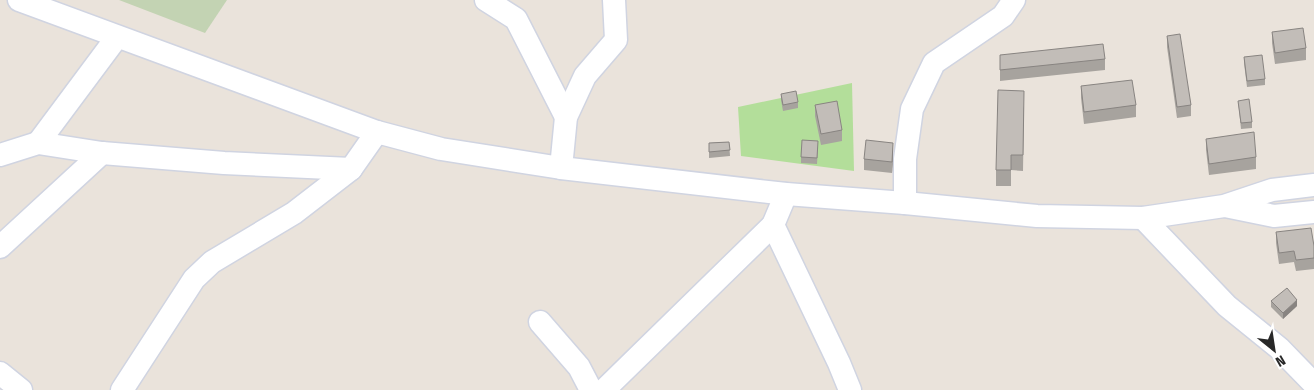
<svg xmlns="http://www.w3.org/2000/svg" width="1314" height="390" viewBox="0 0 1314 390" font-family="'Fira Sans Condensed',sans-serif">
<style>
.green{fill:#b3de9a}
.cemetery{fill:#c3d3b3}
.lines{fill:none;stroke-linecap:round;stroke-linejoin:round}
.minor-casing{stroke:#d0d4e1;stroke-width:25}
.minor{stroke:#fff;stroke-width:22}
.wall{fill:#a7a39e}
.shaded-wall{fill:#888481}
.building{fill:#c2bdb8;stroke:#888481}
</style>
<rect width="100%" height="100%" fill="#eae3db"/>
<polygon class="green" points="852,83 854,171 741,156 738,107"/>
<polygon class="cemetery" points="119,0 227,0 205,33"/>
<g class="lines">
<g class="minor-casing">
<g id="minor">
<polyline points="19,0 377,132 441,149 561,168 786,194 905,203 1037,216 1143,218 1224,206 1272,190 1314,185"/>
<polyline points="486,0 516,19 566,117"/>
<polyline points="38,143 117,37"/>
<polyline points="0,155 38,143 102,153 224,163 351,169"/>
<polyline points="561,168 566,117 585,76 616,40 614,0"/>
<polyline points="905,203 905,159 912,109 934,63 1003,16 1014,0"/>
<polyline points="1225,206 1274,216 1314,212"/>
<polyline points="1143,218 1227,306 1279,348 1314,384"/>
<polyline points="773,225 839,363 850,390"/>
<polyline points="0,247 102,153"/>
<polyline points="540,322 579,367 591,390"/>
<polyline points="0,373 21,390"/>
<polyline points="122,390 194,279 212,262 294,213 351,169 377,132"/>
<polyline points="604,390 773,225 786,194"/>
</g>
</g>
<use href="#minor" class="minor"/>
</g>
<g class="wall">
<polygon points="1272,32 1306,48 1306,60 1275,64 1272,43"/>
<polygon points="1167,36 1191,105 1191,116 1177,118 1167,47"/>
<polygon points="1000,55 1105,59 1105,70 1000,81"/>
<polygon points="1244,57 1265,79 1265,85 1247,87 1244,63"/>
<polygon points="1081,86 1136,105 1136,117 1084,124 1081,98"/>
<polygon points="781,94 798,102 798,108 783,111 781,100"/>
<polygon points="1238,101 1252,122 1252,128 1241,129"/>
<polygon points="815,105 842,130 842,141 821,145 815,116"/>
<polygon points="1024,106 1023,171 1011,170 1011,186 996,186 996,170"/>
<polygon points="1206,139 1256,157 1256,169 1209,175 1206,150"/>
<polygon points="729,142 730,156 709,158 709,143"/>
<polygon points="818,147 817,164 801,163 801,157"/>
<polygon points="893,154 892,173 864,170 864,159"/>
<polygon points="1276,232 1314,246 1314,269 1296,271 1294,262 1279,264 1276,243"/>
<polygon points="1271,301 1297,306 1283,319 1271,307"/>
</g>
<g class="shaded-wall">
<polygon points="893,143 893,154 892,173 892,162"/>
<polygon points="1297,300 1297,306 1283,319 1283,313"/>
</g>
<g class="building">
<polygon points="1303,28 1306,48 1275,53 1272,32"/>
<polygon points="1180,34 1191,105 1177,107 1167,36"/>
<polygon points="1103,44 1105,59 1000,70 1000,55"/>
<polygon points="1262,55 1265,79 1247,81 1244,57"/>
<polygon points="1132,80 1136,105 1084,112 1081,86"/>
<polygon points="998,90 1024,91 1023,155 1011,155 1011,170 996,170"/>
<polygon points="796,91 798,102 783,105 781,94"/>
<polygon points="1249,99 1252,122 1241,123 1238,101"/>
<polygon points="837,101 842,130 821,134 815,105"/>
<polygon points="1254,132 1256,157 1209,164 1206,139"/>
<polygon points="802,140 818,141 817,158 801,157"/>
<polygon points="866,140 893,143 892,162 864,159"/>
<polygon points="729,142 730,150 709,152 709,143"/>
<polygon points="1311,228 1314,246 1314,258 1296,260 1294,251 1279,253 1276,232"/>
<polygon points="1287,288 1297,300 1283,313 1271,301"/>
</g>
<g transform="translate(1274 350) rotate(150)" stroke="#ffffff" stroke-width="4" paint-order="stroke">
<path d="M0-4L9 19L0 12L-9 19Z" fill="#282828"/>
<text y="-8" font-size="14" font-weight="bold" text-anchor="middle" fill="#282828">N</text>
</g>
</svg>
